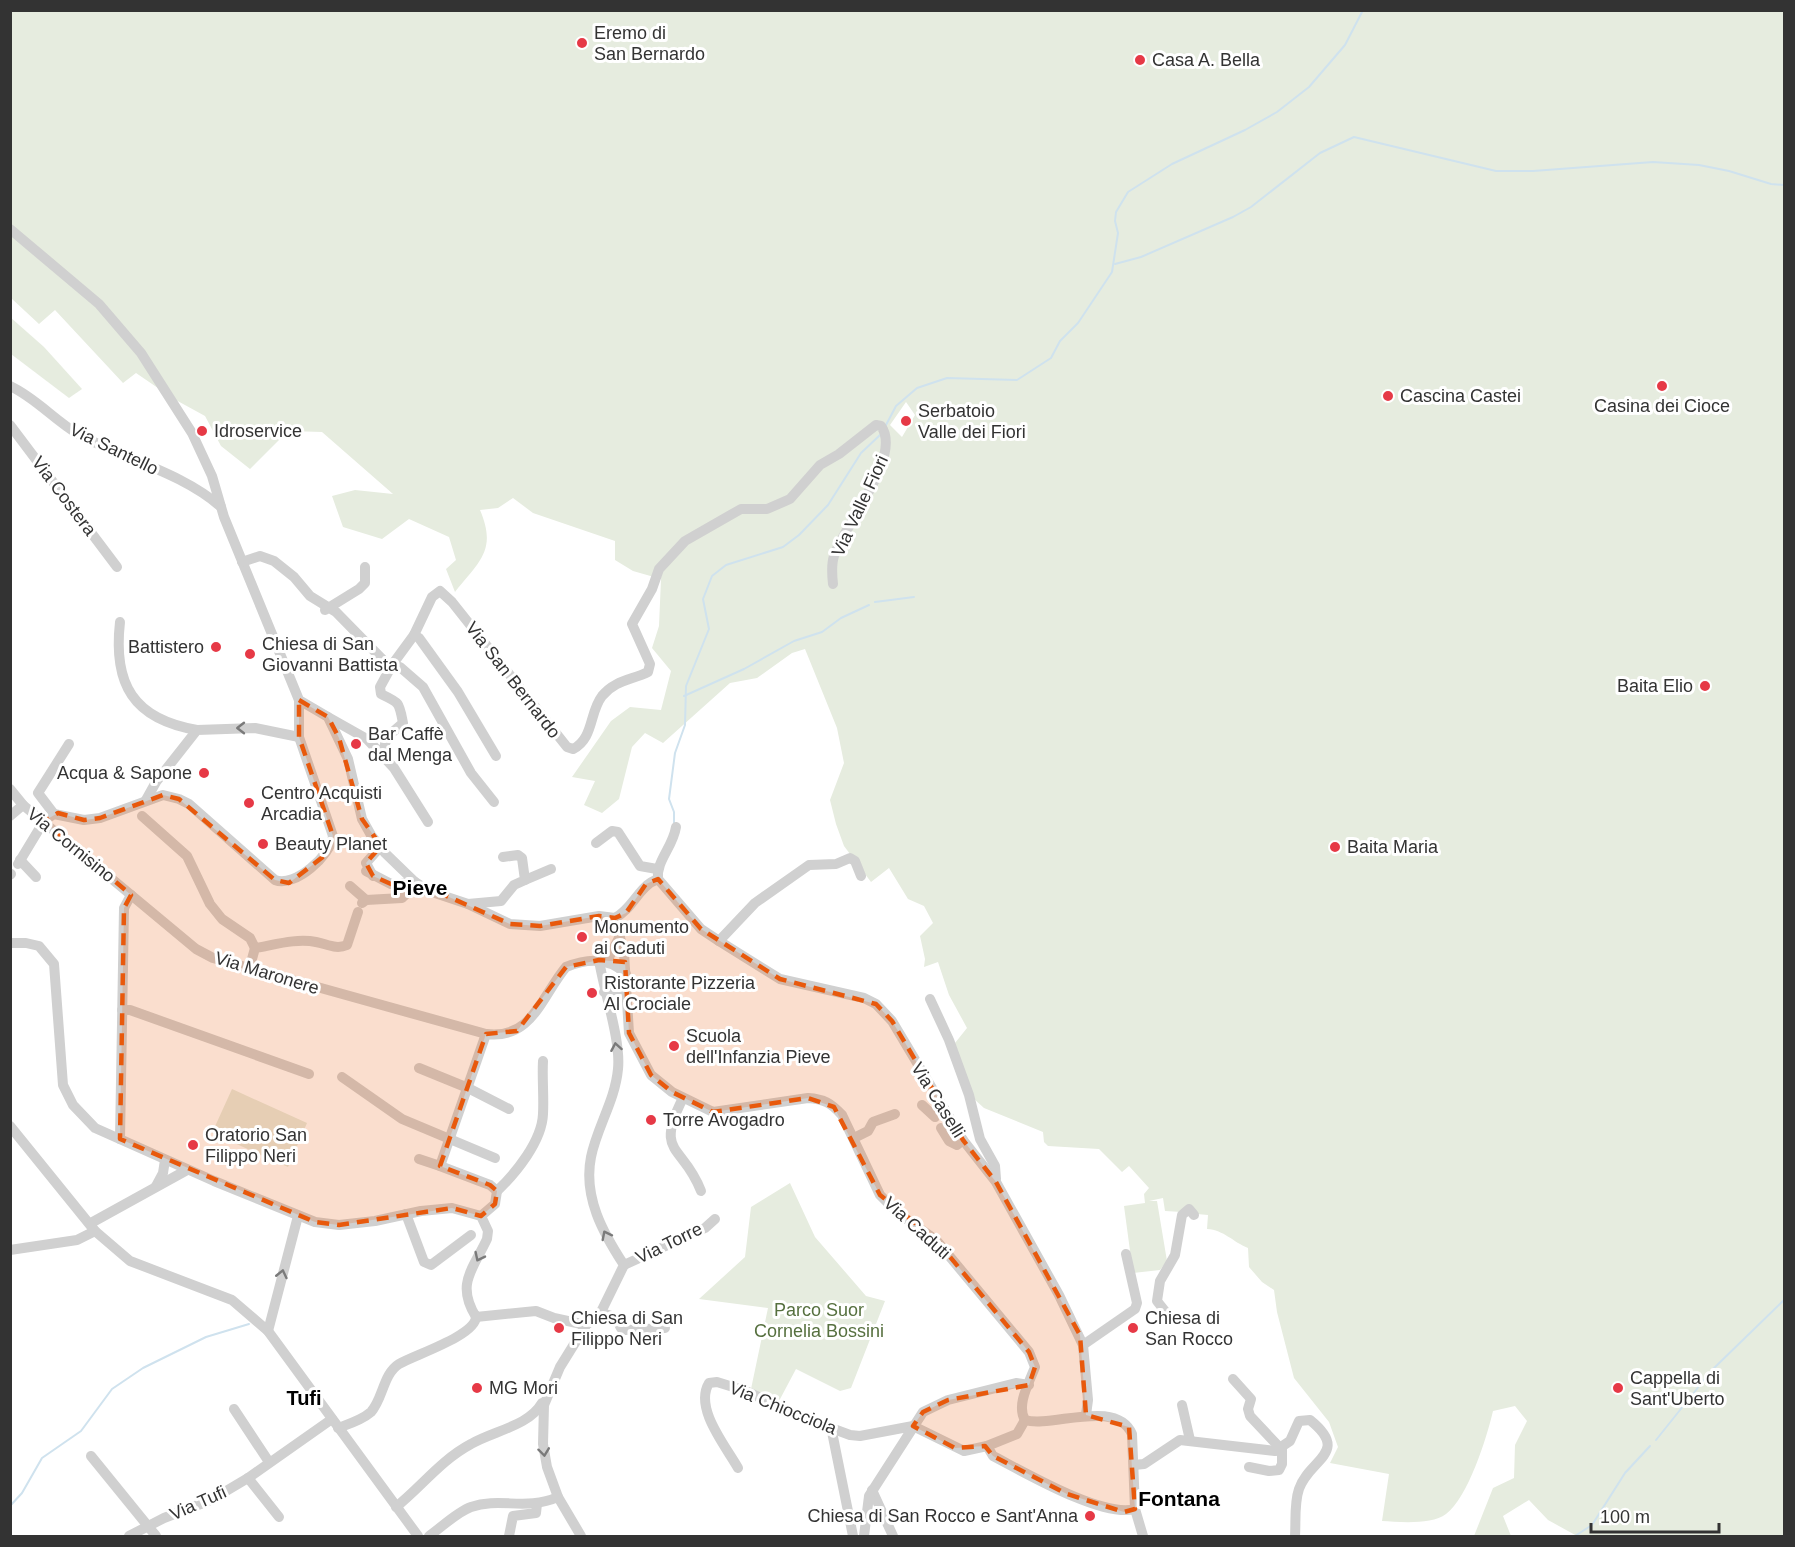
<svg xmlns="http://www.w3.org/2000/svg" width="1795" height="1547" viewBox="0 0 1795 1547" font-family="Helvetica,sans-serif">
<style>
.green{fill:#e6ecdf;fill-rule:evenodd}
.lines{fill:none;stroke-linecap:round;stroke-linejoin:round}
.stream{stroke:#cfe2ee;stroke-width:2}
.minor{stroke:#d0d0d0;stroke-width:10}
.oneway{stroke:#7a7a7a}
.marked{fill:#e8590c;fill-opacity:0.2;stroke:#e8590c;stroke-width:4.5;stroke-dasharray:12 8;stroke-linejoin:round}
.poi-dot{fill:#e63946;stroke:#fff;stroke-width:2}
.labels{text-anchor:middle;stroke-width:6;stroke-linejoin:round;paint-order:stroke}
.poi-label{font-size:18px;fill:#333;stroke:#fff;text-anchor:start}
.street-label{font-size:18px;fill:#333;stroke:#fff}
.park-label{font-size:18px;fill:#56703f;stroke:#fff}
.neighbourhood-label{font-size:20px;font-weight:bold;fill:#000;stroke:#fff}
.quarter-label{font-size:21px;font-weight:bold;fill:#000;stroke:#fff}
</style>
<rect width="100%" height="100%" fill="#fff"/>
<g class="green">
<path d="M11 11H1784V1536H1577L1548 1520 1529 1500 1503 1516 1511 1536H1474L1493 1488 1514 1478 1515 1445 1527 1421 1515 1406 1493 1411C1487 1437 1468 1498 1446 1514 1432 1525 1399 1522 1382 1521L1389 1474 1330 1463 1338 1447 1329 1422 1294 1378 1277 1312 1274 1290 1262 1282 1249 1267 1248 1248C1233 1242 1224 1230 1207 1229L1208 1215 1197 1214 1193 1207 1182 1212 1165 1211 1163 1198 1149 1201H1157L1167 1261 1160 1270 1133 1273 1124 1206 1145 1203 1144 1194 1149 1188 1129 1166 1122 1172 1099 1149 1048 1146 1044 1142 1043 1132 984 1108 973 1098 955 1043 967 1028 949 995 938 962 924 967 925 959 920 936 933 923 924 906 908 899 889 868 871 882 844 846 836 824 830 800 844 763 837 728 805 649 792 653 757 678 730 683 663 743 645 733 632 747 619 799 602 813 584 805 595 781 572 777 611 721 630 707 661 710 671 671 652 648 659 626 661 579 633 571 615 560V541L533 513 513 498 498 508 480 510C497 550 480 561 455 592L446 569 456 560 449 537 409 519 382 539 343 527 332 496 355 490 393 494 322 432 288 431 250 469 221 446 205 416 174 399 136 373 123 383 55 310 39 324 11 298ZM906 402 915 415 902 437 890 425Z"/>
<polygon points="10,317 44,347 82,389 69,398 11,354"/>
<polygon points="232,1089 307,1123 288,1167 212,1133"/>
<polygon points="790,1183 815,1237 866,1296 885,1301 851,1388 840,1391 796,1369 779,1401 751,1389 768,1308 699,1299 745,1257 751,1207"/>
</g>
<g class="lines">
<g class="stream">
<polyline points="1115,264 1141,257 1233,217 1251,207 1320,153 1354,137 1496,171 1533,171 1653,162 1699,165 1729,171 1771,184 1784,185"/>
<polyline points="886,425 896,406 917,388 947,378 1017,380 1051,358 1060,341 1078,323 1112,272 1118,233 1115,221 1116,212 1128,192 1172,164 1245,130 1277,112 1309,87 1345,45 1363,10"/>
<polyline points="875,602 914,597"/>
<polyline points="684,696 744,669 794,641 822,632 841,618 869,605"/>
<polyline points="674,824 674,812 669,799 675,753 685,725 686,686 709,629 703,599 712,576 726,565 783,547 799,535 828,505 861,453 880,435"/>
<polyline points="1656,1440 1712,1370 1784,1300"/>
<polyline points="10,1506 22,1493 42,1458 81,1431 112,1389 143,1368 206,1337 249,1324"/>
<polyline points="1575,1536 1592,1525 1625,1473 1650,1446"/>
</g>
<g class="minor">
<polyline points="10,229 99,304 141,353 192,433 212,476 224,517 299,700 328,717 348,759 362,819 371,835 385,853 415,882 429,891 468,904 510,924 540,926 599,916 615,918"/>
<path d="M10 386C36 398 54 420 78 434 124 459 183 473 221 507"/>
<polyline points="10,425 117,567"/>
<path d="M242 562 260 556 274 561 294 577 310 596 336 612 387 664 392 665 414 635 432 597 440 591 452 602 567 747 573 749C594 738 589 713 602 696 615 680 632 680 648 672L650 664 632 624 652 589 659 569 685 541 741 509H767L790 499 820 465 839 454 876 425 881 426C903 456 844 525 834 556 831 565 832 575 833 584"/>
<polyline points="325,610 359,589 365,583 365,567"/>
<path d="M120 622C113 684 133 719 197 730"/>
<polyline points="414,635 419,638 458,692 496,756"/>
<polyline points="328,717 367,739 394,768 428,822"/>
<path d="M379 754 384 748 387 737 403 723C399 702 400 703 381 694L380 687 392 665 400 667 423 687 471 773 494 802"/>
<polyline points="10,789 23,805"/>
<polyline points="146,800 156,782 197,730 255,728 299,737"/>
<polyline points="54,814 38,793 69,744"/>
<path d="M10 816 23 805 196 949 213 958 486 1034C532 1040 541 997 566 967 588 958 609 957 626 974"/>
<polyline points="142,816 187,856 210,904 222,919 250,938 255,948"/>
<polyline points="596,843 612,831 618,832 640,866 657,869"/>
<polyline points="20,860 36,877"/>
<path d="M18 864 44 821 54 814 84 820 100 818 163 795 179 799 189 804 275 880C295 888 331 855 333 836L299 737V700"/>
<polyline points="366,871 391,884 415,882"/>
<polyline points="10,875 11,874"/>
<polyline points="373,876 366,863 381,846"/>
<polyline points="658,879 701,929 719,941 755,903 809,865 836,864 850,858 855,861 861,876"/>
<polyline points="525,880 551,869"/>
<polyline points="350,886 366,900"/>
<polyline points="362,903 366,900 402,898 409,891 429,891"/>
<polyline points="468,904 501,901 514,885 525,880 522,858 518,855 503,857"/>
<path d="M615 918 624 953 629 1033 651 1075 672 1092 713 1112 808 1098C824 1099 831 1103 842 1115L880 1195 898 1213 936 1240 1029 1352 1035 1367C1029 1383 1016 1405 1025 1420 1052 1428 1116 1398 1132 1434L1135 1509 1143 1536"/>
<path d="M615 918C634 908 638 886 658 879 656 861 673 847 676 827"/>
<polyline points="719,941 780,979 864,998 876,1004 892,1021 963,1140 996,1182 1059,1295 1083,1345 1088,1400 1086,1415"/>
<path d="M10 943H26L39 946 54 964 63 1085 73 1105 95 1128 214 1181 315 1222 339 1225 375 1221 421 1211 452 1208 481 1216 488 1231 487 1239C472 1271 456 1284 476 1317L536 1311 554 1318 586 1325"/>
<polyline points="607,961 620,936"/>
<path d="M249 970 255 948C274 945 296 938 316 942 327 944 336 950 347 945L358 912"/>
<polyline points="604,992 626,988"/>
<polyline points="930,999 949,1040 969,1095 980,1139 995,1166 996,1179"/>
<polyline points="122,1010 130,1010 309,1074"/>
<polyline points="419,1068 468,1088 509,1109"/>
<polyline points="342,1077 402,1119 495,1158"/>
<path d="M683 1098C654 1155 683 1144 701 1191"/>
<polyline points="922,1105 935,1117"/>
<polyline points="10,1126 95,1231 130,1261 232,1300 268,1331 418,1536"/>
<polyline points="941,1128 949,1141 957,1145 963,1140"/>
<polyline points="854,1138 868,1131 873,1122 895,1114"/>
<polyline points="120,1139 124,908 131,895"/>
<polyline points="419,1159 440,1166"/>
<polyline points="156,1186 163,1173 165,1160"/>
<path d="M497 1191C516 1173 542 1141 543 1114 544 1096 542 1079 543 1061"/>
<polyline points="406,1214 424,1262 431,1265 471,1235"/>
<polyline points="481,1216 495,1204 497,1191 490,1185 440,1166 486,1034"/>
<polyline points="91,1223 187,1170"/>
<polyline points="10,1250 77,1240 95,1231"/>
<polyline points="624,1265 705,1228 715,1219"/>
<path d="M600 1314C612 1314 616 1318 621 1328L626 1330 665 1328"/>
<polyline points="1172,1320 1157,1301 1160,1281 1175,1255 1182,1215 1189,1209 1194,1215"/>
<polyline points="268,1331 298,1216"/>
<polyline points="1083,1345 1135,1309 1137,1303 1126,1254"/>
<polyline points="1233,1379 1251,1399 1248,1409 1250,1416 1281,1449"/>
<polyline points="1182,1405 1190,1440"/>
<polyline points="234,1409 269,1462"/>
<polyline points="831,1427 853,1536"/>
<path d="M338 1428C349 1424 362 1420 371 1412 383 1399 383 1374 399 1364 414 1355 475 1336 476 1317"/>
<path d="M987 1446 993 1456C1024 1472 1102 1518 1135 1509"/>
<polyline points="91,1456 156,1536"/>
<path d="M1134 1465 1144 1464 1180 1440 1275 1451 1290 1441 1299 1421 1310 1420C1351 1453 1309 1459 1299 1489 1294 1503 1296 1522 1295 1536"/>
<polyline points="1249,1467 1269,1471 1279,1470 1282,1464 1282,1449"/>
<path d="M738 1468C725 1445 694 1408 709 1383L717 1382 746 1391 796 1415 850 1435 860 1436 913 1426 964 1451 987 1446 1017 1434 1025 1420"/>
<polyline points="248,1478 279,1517"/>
<polyline points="872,1490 893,1536"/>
<path d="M396 1507C422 1486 441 1460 471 1444 493 1431 529 1426 542 1403"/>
<polyline points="129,1536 164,1518 211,1500 248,1478 332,1419"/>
<path d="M429 1536C442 1527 457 1512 471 1507 500 1497 526 1511 558 1497"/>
<polyline points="509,1536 513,1516 536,1513 537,1504"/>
<path d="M581 1536 558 1497 547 1467 543 1444 544 1405 560 1367 586 1325 600 1314 624 1265C603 1233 583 1197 591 1157 597 1127 615 1101 618 1069 621 1040 604 992 599 960"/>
<polyline points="864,1536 869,1496 923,1412 948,1400 1016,1383 1029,1385"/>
</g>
</g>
<defs><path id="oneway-chevron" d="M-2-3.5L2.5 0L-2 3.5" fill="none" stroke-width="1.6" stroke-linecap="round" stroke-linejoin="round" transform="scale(1.5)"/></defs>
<g class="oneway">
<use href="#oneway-chevron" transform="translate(241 728) rotate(180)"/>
<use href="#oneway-chevron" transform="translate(616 1047) rotate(-100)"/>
<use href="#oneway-chevron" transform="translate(606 1235) rotate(-117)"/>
<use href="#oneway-chevron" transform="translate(479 1257) rotate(116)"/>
<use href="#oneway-chevron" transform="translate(282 1274) rotate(-77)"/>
<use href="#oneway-chevron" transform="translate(544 1452) rotate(83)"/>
</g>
<path class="marked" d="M299 700 328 717 339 738 362 819 381 846 366 863 373 876 391 884 415 882 510 924 540 926 599 916 615 918 626 913 646 884 658 879 701 929 780 979 876 1004 892 1021 963 1140 996 1182 1080 1335 1086 1415 1129 1427 1135 1509 1124 1512 1067 1494 993 1456 985 1446 955 1448 913 1426 923 1412 948 1400 1029 1385 1035 1367 1029 1352 936 1240 880 1195 834 1107 808 1098 713 1112 672 1092 651 1075 629 1033 625 962 599 960 566 967 517 1031 486 1034 440 1166 490 1185 497 1191 495 1204 481 1216 452 1208 339 1225 315 1222 120 1139 124 908 131 895 44 821 58 813 84 820 100 818 163 795 179 799 275 880 289 883 324 856 333 836 299 737Z"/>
<g class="poi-dot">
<circle cx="582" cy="43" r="6"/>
<circle cx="1140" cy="60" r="6"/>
<circle cx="1662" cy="386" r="6"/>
<circle cx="1388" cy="396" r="6"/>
<circle cx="906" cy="421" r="6"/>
<circle cx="202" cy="431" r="6"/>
<circle cx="216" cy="647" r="6"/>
<circle cx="250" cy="654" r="6"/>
<circle cx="1705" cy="686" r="6"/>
<circle cx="356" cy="744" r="6"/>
<circle cx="204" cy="773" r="6"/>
<circle cx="249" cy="803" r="6"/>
<circle cx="263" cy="844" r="6"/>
<circle cx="1335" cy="847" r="6"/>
<circle cx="582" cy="937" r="6"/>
<circle cx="592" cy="993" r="6"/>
<circle cx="674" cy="1046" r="6"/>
<circle cx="651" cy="1120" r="6"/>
<circle cx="193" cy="1145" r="6"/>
<circle cx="559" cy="1328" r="6"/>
<circle cx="1133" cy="1328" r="6"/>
<circle cx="477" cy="1388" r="6"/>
<circle cx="1618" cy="1388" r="6"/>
<circle cx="1090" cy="1516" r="6"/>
</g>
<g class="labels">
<g class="poi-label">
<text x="594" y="39">Eremo di<tspan x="594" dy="21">San Bernardo</tspan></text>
<text x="1152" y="66">Casa A. Bella</text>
<text x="1400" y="402">Cascina Castei</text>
<text x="1662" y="412" text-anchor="middle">Casina dei Cioce</text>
<text x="918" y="417">Serbatoio<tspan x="918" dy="21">Valle dei Fiori</tspan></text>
<text x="214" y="437">Idroservice</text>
<text x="262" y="650">Chiesa di San<tspan x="262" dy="21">Giovanni Battista</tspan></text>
<text x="204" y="653" text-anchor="end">Battistero</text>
<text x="1693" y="692" text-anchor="end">Baita Elio</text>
<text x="368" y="740">Bar Caffè<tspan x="368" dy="21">dal Menga</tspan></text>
<text x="192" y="779" text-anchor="end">Acqua &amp; Sapone</text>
<text x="261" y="799">Centro Acquisti<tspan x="261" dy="21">Arcadia</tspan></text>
<text x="275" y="850">Beauty Planet</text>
<text x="1347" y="853">Baita Maria</text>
<text x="594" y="933">Monumento<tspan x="594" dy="21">ai Caduti</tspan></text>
<text x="604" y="989">Ristorante Pizzeria<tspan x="604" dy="21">Al Crociale</tspan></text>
<text x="686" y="1042">Scuola<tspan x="686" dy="21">dell'Infanzia Pieve</tspan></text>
<text x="663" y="1126">Torre Avogadro</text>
<text x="205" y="1141">Oratorio San<tspan x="205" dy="21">Filippo Neri</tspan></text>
<text x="571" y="1324">Chiesa di San<tspan x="571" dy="21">Filippo Neri</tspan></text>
<text x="1145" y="1324">Chiesa di<tspan x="1145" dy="21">San Rocco</tspan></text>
<text x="1630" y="1384">Cappella di<tspan x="1630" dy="21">Sant'Uberto</tspan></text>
<text x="489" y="1394">MG Mori</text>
<text x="1078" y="1522" text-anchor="end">Chiesa di San Rocco e Sant'Anna</text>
</g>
<g class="street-label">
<text transform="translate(114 449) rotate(26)" y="6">Via Santello</text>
<text transform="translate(64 496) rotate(53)" y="6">Via Costera</text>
<text transform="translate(860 506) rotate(-65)" y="6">Via Valle Fiori</text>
<text transform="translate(513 680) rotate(52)" y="6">Via San Bernardo</text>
<text transform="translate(71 845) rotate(39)" y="6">Via Cornisino</text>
<text transform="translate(267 973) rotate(17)" y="6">Via Maronere</text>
<text transform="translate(938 1100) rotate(58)" y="6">Via Caselli</text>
<text transform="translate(917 1228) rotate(42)" y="6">Via Caduti</text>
<text transform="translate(669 1243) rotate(-26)" y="6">Via Torre</text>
<text transform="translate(783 1408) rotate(22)" y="6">Via Chiocciola</text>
<text transform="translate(198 1503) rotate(-24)" y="6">Via Tufi</text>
</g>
<g class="park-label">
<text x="819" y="1316">Parco Suor<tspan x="819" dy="21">Cornelia Bossini</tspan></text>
</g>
<g class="neighbourhood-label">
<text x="304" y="1405">Tufi</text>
</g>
<g class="quarter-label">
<text x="420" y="895">Pieve</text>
<text x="1179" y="1506">Fontana</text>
</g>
</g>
<rect width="1795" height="1547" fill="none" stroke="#333333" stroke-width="24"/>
<path d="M1591 1523v9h128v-9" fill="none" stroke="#333333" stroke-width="3"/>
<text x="1600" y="1523" font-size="18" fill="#333333" stroke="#ffffff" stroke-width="4.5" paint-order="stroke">100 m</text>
</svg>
